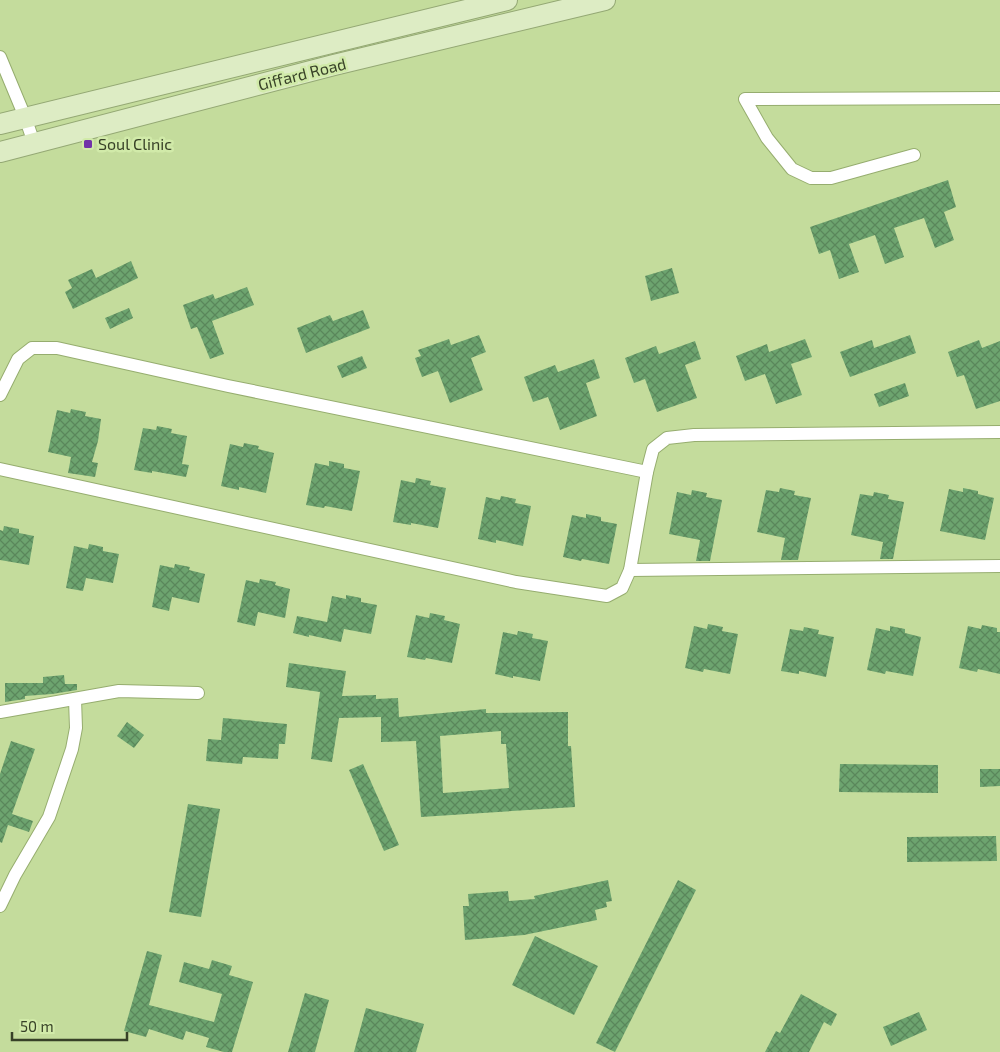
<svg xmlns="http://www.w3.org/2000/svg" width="1000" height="1052" viewBox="0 0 1000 1052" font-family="'Exo 2',sans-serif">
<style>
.building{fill:url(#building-cross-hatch);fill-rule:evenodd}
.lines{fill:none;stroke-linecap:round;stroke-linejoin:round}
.street-casing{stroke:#96ad6f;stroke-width:14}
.primary-casing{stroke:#94a874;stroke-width:22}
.street{stroke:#fff;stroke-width:12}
.primary{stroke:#ddecc4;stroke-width:20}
.poi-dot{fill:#7233a8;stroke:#d1eaa9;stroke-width:2}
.labels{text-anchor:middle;stroke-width:5;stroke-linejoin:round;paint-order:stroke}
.street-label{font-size:16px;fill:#374127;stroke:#d1eaa9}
.poi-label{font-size:16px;fill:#374127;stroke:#d1eaa9;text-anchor:start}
</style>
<defs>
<pattern id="building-cross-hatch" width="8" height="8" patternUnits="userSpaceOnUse" patternTransform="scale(1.25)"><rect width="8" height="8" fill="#6da46f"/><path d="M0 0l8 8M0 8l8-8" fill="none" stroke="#5a875b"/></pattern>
</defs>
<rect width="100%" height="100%" fill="#c4dc9c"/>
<g class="building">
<polygon points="948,180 956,207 944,212 954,240 935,248 924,218 894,228 904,257 885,264 875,235 849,244 859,272 839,279 830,250 819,254 810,227"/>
<polygon points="131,261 138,278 73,309 65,292 72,288 68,280 92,269 96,278"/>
<polygon points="672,268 679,293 651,301 645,276"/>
<polygon points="247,287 254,305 212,321 224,354 210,359 197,327 191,329 183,305 213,294 215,299"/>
<polygon points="129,308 133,318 110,329 105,318"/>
<polygon points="363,310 370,328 306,353 297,328 330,315 333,321"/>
<polygon points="479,335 486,352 471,358 483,390 450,403 438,371 422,377 415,358 421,356 418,350 449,339 451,345"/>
<polygon points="910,335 916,353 850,377 840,352 872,340 874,348"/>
<polygon points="805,339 812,357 791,364 802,395 776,404 765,374 745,381 736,356 767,344 769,352"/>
<polygon points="979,340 982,348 1000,341 1000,401 976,409 964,375 957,377 948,352"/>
<polygon points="695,341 701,359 685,365 697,398 657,412 645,379 634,383 625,358 656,346 659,354"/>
<polygon points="362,356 367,368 342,378 337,366"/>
<polygon points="594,359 600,378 586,383 597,416 560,430 548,397 533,402 524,377 555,365 558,372"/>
<polygon points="905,383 909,396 879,407 874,394"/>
<polygon points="71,409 86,412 85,416 101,419 98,441 92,462 98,463 95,477 68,473 71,457 48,452 57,410 70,413"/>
<polygon points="157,426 172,429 171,433 187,436 182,464 189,465 186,477 152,471 152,473 134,470 143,428 156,430"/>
<polygon points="244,443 259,446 258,449 274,453 266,493 239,487 239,490 221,486 230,444 243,447"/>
<polygon points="329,461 344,464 344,468 360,471 352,511 325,506 324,508 306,505 315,463 329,466"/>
<polygon points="416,478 431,481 430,485 446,488 438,528 411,523 411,525 393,522 401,480 415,483"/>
<polygon points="780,488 795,491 794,495 811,498 798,560 781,560 785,538 757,532 766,490 779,492"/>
<polygon points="963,488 978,491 978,494 994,498 985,540 940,531 949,489 963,492"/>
<polygon points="692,490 707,493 706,497 722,500 710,561 696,561 700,540 669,534 677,492 691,495"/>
<polygon points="874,492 889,495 888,499 904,502 893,559 880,559 883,542 851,535 860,494 873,496"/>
<polygon points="501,496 516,499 515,503 531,506 523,546 496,540 496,543 478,539 486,497 500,500"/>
<polygon points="586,514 601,517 601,521 617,524 609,564 582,559 581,561 563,557 572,515 586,518"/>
<polygon points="4,526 19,529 19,533 34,536 29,565 0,560 0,530 3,531"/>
<polygon points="89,544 103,547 103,551 119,554 113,583 86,578 83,591 66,588 74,546 88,549"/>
<polygon points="175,564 190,567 189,570 205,574 199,603 172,597 169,611 152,607 160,565 174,568"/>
<polygon points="260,579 276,582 275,585 290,589 285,618 258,612 255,626 237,622 246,580 259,583"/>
<polygon points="346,595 361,598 361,602 377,605 371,634 344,629 341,642 309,635 309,637 293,633 297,616 327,622 332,596 346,599"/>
<polygon points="430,613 445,616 444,620 460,624 452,663 426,658 425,660 407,657 416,615 429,618"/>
<polygon points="708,624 723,627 722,631 738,634 730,674 704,669 703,672 685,668 694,626 707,629"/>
<polygon points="982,625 997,628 997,632 1000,632 1000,674 978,669 977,672 959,668 968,626 981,629"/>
<polygon points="890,626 905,629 905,633 921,637 913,676 886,671 885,674 867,670 876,628 890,631"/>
<polygon points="804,627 819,630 818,634 834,637 826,677 799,671 799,674 781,671 790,629 803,631"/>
<polygon points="518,631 533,634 532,638 548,641 540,681 513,676 513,678 495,674 503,632 517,635"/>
<path d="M289 663 346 671 342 696 376 695V699L398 698 399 717 486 709V713L568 712V746H571L575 807 421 817 416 741 381 742V717L339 718 332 762 311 759 320 692 286 687ZM501 731V744H506L509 788 443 793 440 736Z"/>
<polygon points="64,675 65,684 77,684 77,690 52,694 25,696 25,699 5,702 5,683 43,683 43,677"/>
<polygon points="223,718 287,724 285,744 279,744 278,759 243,757 242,764 206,761 208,739 221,740"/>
<polygon points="127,722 144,735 134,748 117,736"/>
<polygon points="11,741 35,749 12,814 33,821 29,832 8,825 2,843 0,842 0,774"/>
<polygon points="363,764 399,845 384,851 349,770"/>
<polygon points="840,764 938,765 938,793 839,792"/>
<polygon points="980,769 1000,769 1000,786 980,787"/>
<polygon points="188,804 220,809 201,917 169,912"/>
<polygon points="996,836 997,861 907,862 907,837"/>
<polygon points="608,880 612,901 606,902 607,907 595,910 597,920 524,935 465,940 463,906 469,906 468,894 508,891 509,901 535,899 534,896"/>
<polygon points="678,880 696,890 615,1052 596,1043"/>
<polygon points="535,936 598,966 574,1015 512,985"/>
<polygon points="147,951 162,955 149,1005 214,1022 222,994 179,982 184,962 209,969 212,960 232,966 229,975 253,982 232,1052 224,1052 206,1047 209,1038 186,1031 183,1040 149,1029 146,1037 124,1031"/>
<polygon points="305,993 329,1000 315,1052 288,1052"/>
<polygon points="801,994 837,1014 831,1026 824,1022 809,1052 765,1052 776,1031 780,1033"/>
<polygon points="366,1008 424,1024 416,1052 354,1052"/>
<polygon points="919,1012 927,1030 891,1046 883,1027"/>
</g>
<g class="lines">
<g class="street-casing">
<g id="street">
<polyline points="0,57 25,117 34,143"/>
<polyline points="914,155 831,178 811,178 792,169 767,138 745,99 1000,98"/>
<polyline points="0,395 18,359 32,348 57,348 228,386 647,472"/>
<polyline points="0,469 516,582 607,596 622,588 630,570 647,472 653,449 667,438 694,435 1000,432"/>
<polyline points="630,570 1000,566"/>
<polyline points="0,712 119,691 198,693"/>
<polyline points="0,906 15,875 49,817 72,749 76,728 75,699"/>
</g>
</g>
<g class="primary-casing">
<g id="primary">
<polyline points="0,124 507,0"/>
<polyline points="0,152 334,65 605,0"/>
</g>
</g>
<use href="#street" class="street"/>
<use href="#primary" class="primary"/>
</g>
<rect class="poi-dot" x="83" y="139" width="10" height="10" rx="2.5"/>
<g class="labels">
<g class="street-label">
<text transform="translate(302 74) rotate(-14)" y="6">Giffard Road</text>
</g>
<g class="poi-label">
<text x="98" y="150">Soul Clinic</text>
</g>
</g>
<path d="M12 1032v8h115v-8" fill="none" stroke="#374127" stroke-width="2.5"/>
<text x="20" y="1032" font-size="15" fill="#374127" stroke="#d1eaa9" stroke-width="4" paint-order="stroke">50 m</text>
</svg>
